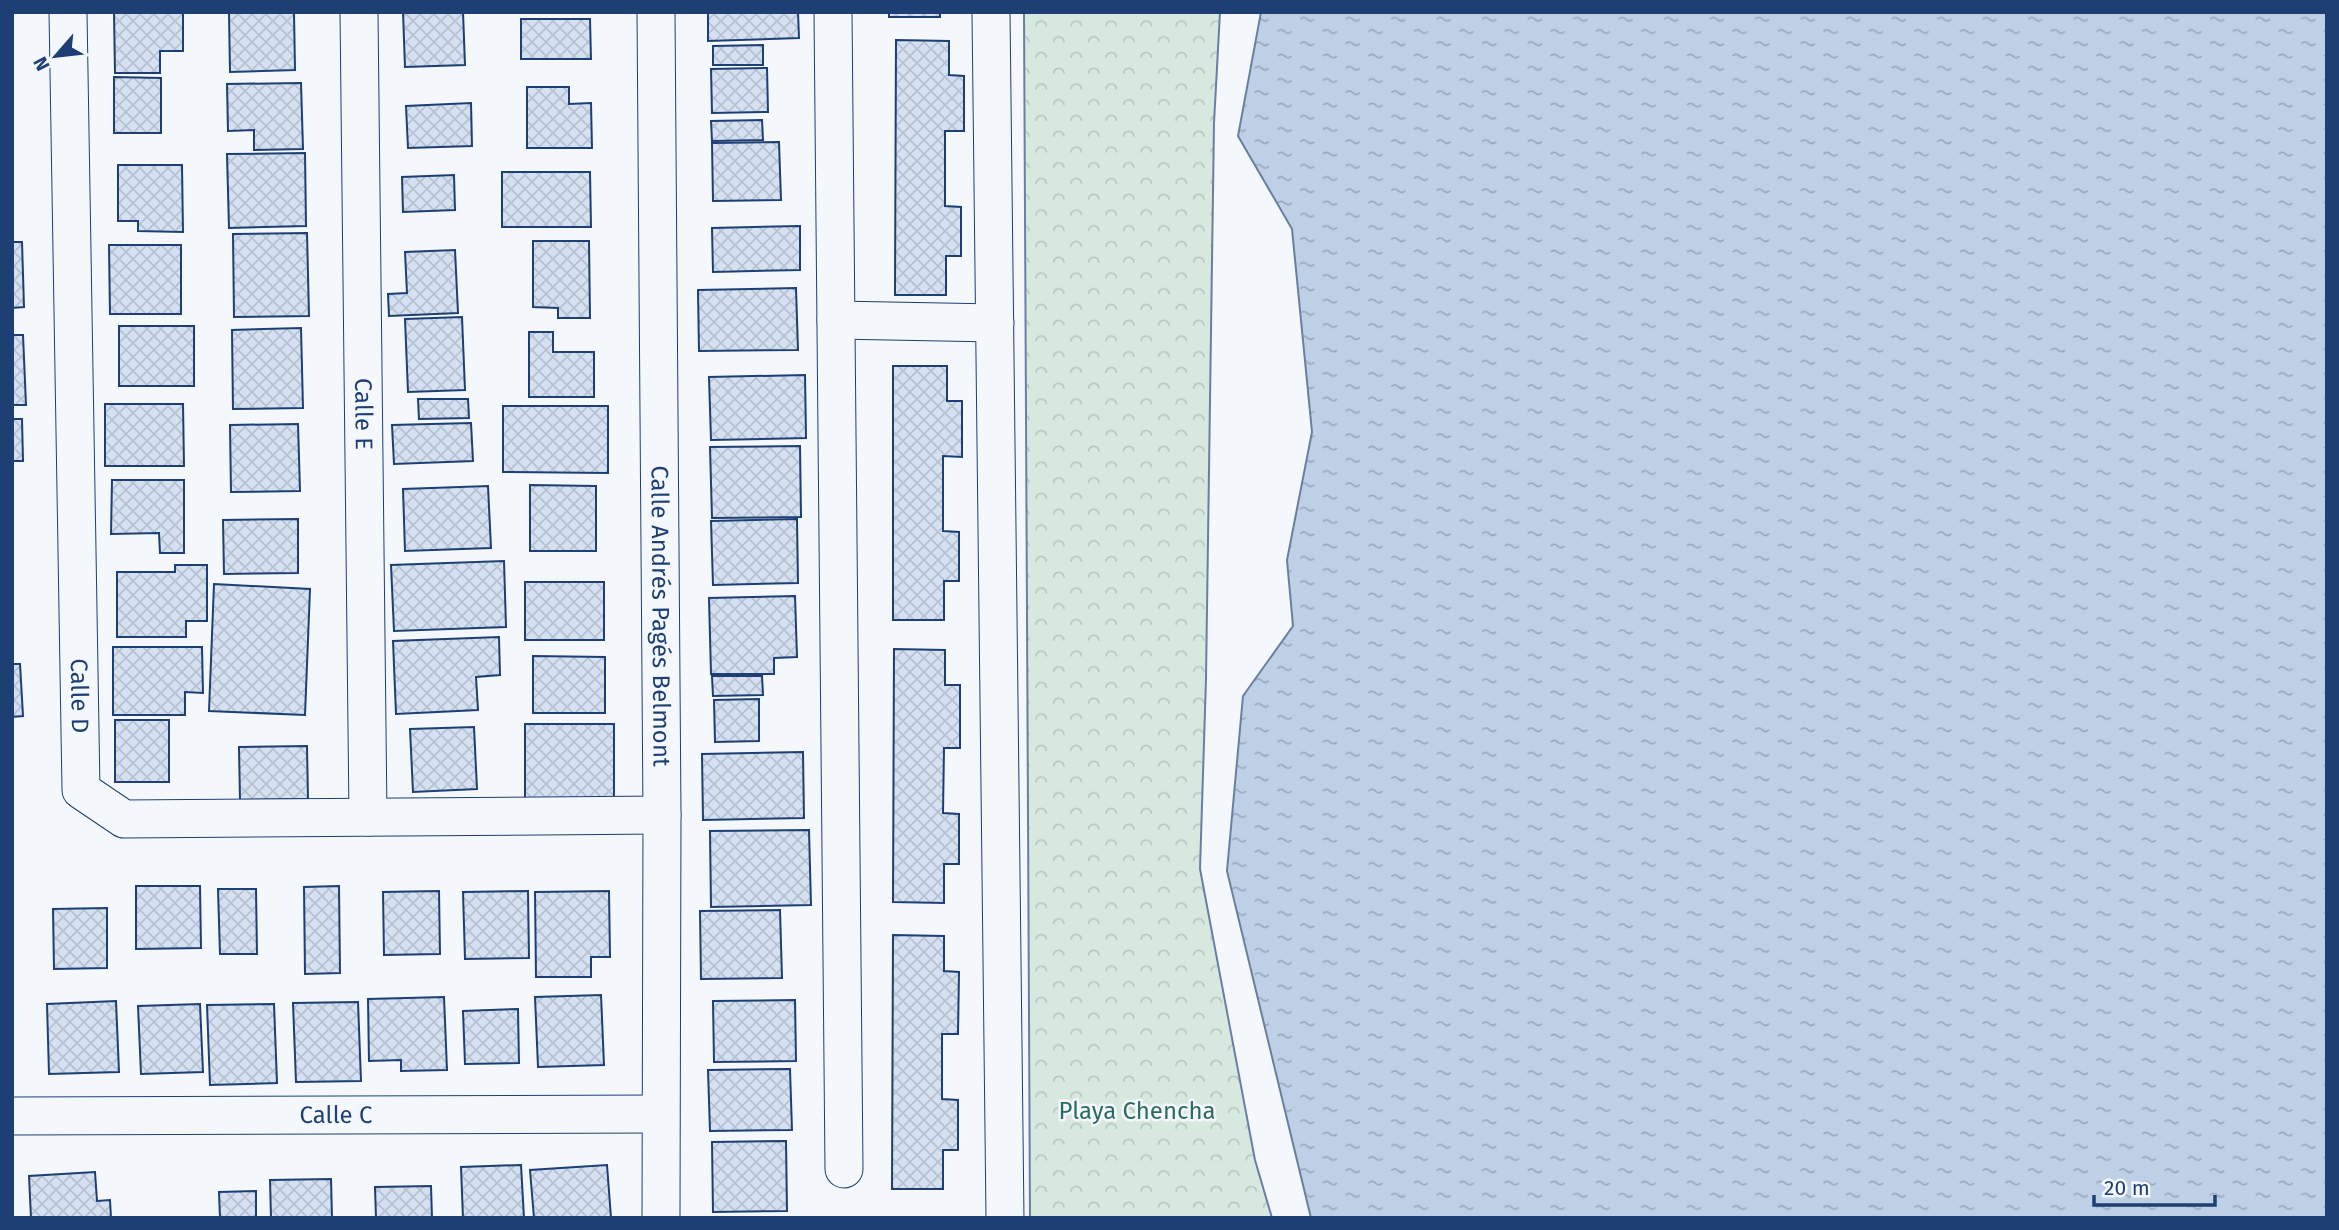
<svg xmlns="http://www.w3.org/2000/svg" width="2339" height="1230" viewBox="0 0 2339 1230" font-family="'Fira Sans',sans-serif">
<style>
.forest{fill:url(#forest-crowns);stroke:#687fa3;stroke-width:2}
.water{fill:url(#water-ripples);stroke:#687fa3;stroke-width:2}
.building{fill:url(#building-cross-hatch);stroke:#1d3f73;stroke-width:2}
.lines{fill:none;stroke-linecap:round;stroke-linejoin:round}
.street-casing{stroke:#1d3f73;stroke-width:39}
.street{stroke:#f4f7fb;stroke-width:37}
.labels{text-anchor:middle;stroke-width:5;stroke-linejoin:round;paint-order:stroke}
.street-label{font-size:24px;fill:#1d3f73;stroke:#f4f7fb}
.park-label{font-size:24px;fill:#2c6c60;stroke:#f4f7fb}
</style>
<defs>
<pattern id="forest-crowns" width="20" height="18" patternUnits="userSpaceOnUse" patternTransform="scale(1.75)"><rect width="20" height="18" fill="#d7e8df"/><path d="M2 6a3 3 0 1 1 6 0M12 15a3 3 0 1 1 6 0" fill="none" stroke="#b8c8c3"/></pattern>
<pattern id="water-ripples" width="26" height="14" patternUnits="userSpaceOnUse" patternTransform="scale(1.75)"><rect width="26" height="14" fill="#bed0e5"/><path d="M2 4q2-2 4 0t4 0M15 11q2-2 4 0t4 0" fill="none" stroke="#9aaabe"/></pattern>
<pattern id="building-cross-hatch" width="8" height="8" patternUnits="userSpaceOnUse" patternTransform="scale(1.75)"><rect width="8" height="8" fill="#d5e0f0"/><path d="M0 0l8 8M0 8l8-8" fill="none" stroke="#b6c1d1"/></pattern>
</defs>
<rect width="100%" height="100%" fill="#f4f7fb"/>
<polygon class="forest" points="1024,12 1220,12 1214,123 1206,679 1200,869 1255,1160 1272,1218 1030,1218"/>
<polygon class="water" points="1261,12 2327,12 2327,1218 1311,1218 1227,871 1243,696 1293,626 1287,560 1312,432 1292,229 1238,136"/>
<g class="building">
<polygon points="114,12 183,12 183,51 160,51 160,73 115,73"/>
<polygon points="294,12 295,70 230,72 229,13"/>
<polygon points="403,12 463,12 465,65 405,67"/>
<polygon points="708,12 798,12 799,38 708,41"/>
<rect x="889" y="12" width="51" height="5"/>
<polygon points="521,19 590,19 591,59 521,59"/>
<polygon points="896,40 949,41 949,75 964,76 964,131 945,131 945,206 961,207 961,256 946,256 946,295 895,295"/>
<polygon points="763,45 763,65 713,65 713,46"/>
<polygon points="767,68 768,112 712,113 711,69"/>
<polygon points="114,77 161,78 161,133 114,133"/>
<polygon points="301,83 303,149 254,150 254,130 228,131 227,84"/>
<polygon points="527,87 569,87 569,104 591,103 592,148 527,148"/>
<polygon points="471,103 472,146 408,148 406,106"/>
<polygon points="762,120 763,140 712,141 711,121"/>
<polygon points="779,142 781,200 713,201 712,143"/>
<polygon points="305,153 306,226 229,228 227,154"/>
<polygon points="118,165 182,165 183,232 138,231 138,221 118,221"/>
<polygon points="502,172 590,172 591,227 502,227"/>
<polygon points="454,175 455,210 403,212 402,177"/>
<polygon points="800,226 800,270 713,272 712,228"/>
<polygon points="307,233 309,316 234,317 233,234"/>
<polygon points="533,241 589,241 590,318 558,318 558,308 533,307"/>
<polygon points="12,242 22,242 24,307 12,308"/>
<polygon points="109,245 181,245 181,314 110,314"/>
<polygon points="455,250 458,313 389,316 388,294 407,293 405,252"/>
<polygon points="796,288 798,350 699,351 698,290"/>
<polygon points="462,317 465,390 408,392 405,319"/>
<rect x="119" y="326" width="75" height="60"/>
<polygon points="301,328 303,408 233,409 232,330"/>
<polygon points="529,332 553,332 553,352 594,352 594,397 529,397"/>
<polygon points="12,335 23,335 26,405 12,405"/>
<polygon points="893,366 947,366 947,401 962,401 962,457 943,456 943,531 959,532 959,581 944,581 944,620 893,620"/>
<polygon points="805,375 806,438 711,440 709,377"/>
<polygon points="418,399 468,399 469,418 419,419"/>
<polygon points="105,404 183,404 184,466 105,466"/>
<polygon points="503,406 608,406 608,473 503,472"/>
<polygon points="12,419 22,419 23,461 12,461"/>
<polygon points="471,423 473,461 394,464 392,425"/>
<polygon points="298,424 300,491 231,492 230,425"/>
<polygon points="800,446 801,517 712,518 710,447"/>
<polygon points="112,480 184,480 184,553 160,553 159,533 111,534"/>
<polygon points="530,485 596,486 596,551 530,551"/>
<polygon points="488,486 491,548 405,551 403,489"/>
<polygon points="298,519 298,573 224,574 223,520"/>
<polygon points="797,519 798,583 713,585 711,521"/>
<polygon points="504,561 506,627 394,631 391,565"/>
<polygon points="175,565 207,565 207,621 186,621 186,637 117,637 117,572 175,572"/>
<rect x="525" y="582" width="79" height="58"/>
<polygon points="214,584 310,589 305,715 209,711"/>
<polygon points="795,596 797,657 774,658 774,674 711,674 709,598"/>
<polygon points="499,637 500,675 476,677 478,710 396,714 393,641"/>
<polygon points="113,647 202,647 203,693 185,692 185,715 113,715"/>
<polygon points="894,649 945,650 945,685 960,685 960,748 944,748 943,813 959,814 959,864 944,864 944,903 893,902"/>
<polygon points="533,656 605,657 605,713 533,713"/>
<polygon points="12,664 20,664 23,716 12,717"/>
<polygon points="712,676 762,676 763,695 713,696"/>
<polygon points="759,699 759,741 715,742 714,700"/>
<rect x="115" y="720" width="54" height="62"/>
<rect x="525" y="724" width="89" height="75"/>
<polygon points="474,727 477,789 413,792 410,729"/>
<polygon points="307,746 308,799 240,800 239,747"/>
<polygon points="803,752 804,818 703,820 702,754"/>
<polygon points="809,830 811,905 711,907 710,831"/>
<polygon points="136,886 200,886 201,948 136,949"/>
<polygon points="339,886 340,973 305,974 304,887"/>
<polygon points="218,889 256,889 257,954 220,954"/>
<polygon points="439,891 440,954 384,955 383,892"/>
<polygon points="528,891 529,958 465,959 463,892"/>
<polygon points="609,891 610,957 591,957 591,977 536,977 535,892"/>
<polygon points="107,908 107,968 54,969 53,909"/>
<polygon points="780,910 782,978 701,979 700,911"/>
<polygon points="893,935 944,936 944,971 959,972 958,1034 942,1034 942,1099 958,1100 958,1150 943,1150 943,1189 892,1189"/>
<polygon points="601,995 604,1065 538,1067 535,997"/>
<polygon points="444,997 447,1070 401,1071 401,1060 369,1061 368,999"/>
<polygon points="795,1000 796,1061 714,1062 713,1001"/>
<polygon points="116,1001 119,1072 49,1074 47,1004"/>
<polygon points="358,1002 361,1081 296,1082 293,1003"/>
<polygon points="200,1004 203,1072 141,1074 138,1006"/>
<polygon points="274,1004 277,1083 210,1085 207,1005"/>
<polygon points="518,1009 519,1063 465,1064 463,1011"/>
<polygon points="790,1069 792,1130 710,1131 708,1070"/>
<polygon points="786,1141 787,1211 713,1212 712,1142"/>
<polygon points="521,1165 524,1218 463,1218 461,1167"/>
<polygon points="607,1165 611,1218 534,1218 530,1170"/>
<polygon points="95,1172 97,1201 110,1200 111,1218 31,1218 29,1176"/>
<polygon points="331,1179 332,1218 271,1218 270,1180"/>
<polygon points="431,1186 432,1218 376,1218 375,1187"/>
<polygon points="256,1191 256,1218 220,1218 219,1192"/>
</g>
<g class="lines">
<g class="street-casing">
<g id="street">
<path id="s1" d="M68 12 81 790 124 819 662 815"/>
<path id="s2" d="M359 12 368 817"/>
<path id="s3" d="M656 12 662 815 661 1218"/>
<polyline points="833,12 844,1169"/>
<polyline points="991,12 1005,1218"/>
<polyline points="836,320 995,323"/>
<path id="s4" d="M12 1116 659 1114"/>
</g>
</g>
<use href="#street" class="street"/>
</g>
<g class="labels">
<g class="street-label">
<text dy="8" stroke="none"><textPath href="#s2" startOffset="402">Calle E</textPath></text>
<text dy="8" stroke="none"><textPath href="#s3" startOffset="604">Calle Andrés Pagés Belmont</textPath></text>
<text dy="8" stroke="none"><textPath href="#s1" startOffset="684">Calle D</textPath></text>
<text dy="8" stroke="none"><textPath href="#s4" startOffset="324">Calle C</textPath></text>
</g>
<g class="park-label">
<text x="1137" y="1119">Playa Chencha</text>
</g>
</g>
<rect width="2339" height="1230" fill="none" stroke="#1d3f73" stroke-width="28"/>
<g transform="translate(56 56) rotate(242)" stroke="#f4f7fb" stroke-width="5" paint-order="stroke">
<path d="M0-5L12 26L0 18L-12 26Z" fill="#1d3f73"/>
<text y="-10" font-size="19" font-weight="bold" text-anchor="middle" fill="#1d3f73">N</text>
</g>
<path d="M2094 1195v10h121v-10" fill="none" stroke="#1d3f73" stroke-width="3.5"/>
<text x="2104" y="1195" font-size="21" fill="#1d3f73" stroke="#f4f7fb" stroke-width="5" paint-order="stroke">20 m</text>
</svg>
